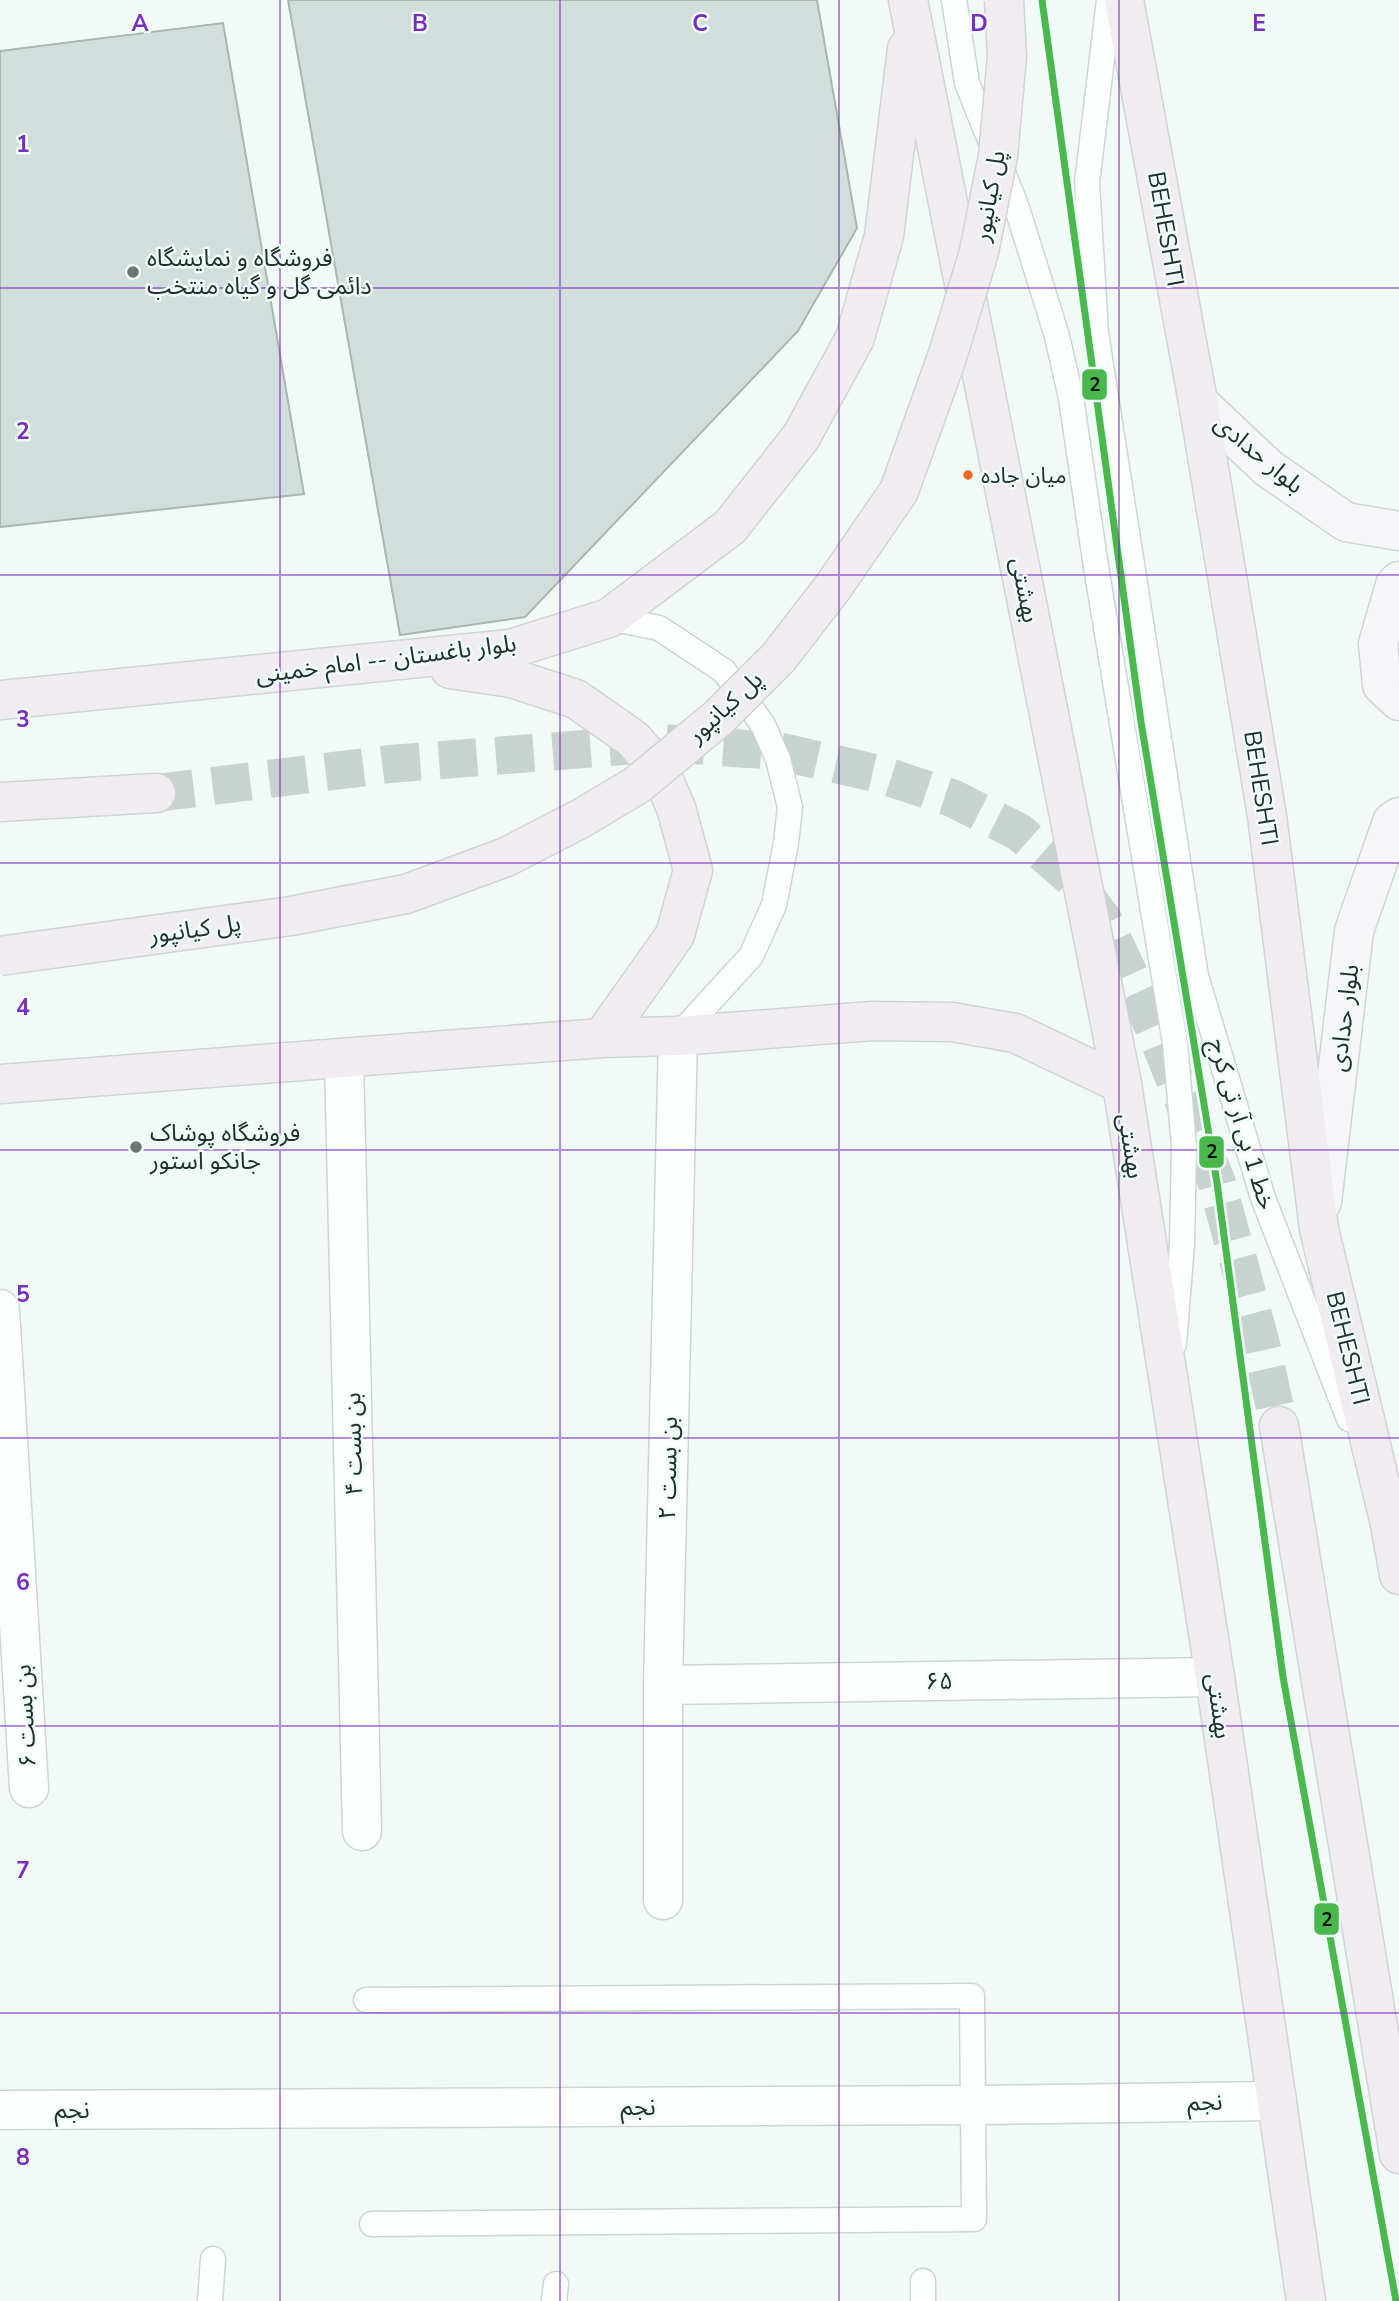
<svg xmlns="http://www.w3.org/2000/svg" width="1399" height="2301" viewBox="0 0 1399 2301" font-family="'Nunito Sans','Noto Sans Arabic',sans-serif">
<style>
.building{fill:#d2dedb;stroke:#aab5b2;stroke-width:2}
.lines{fill:none;stroke-linecap:round;stroke-linejoin:round}
.primary-tunnel{stroke:#c8d2cf;stroke-width:38;stroke-dasharray:38 19;stroke-linecap:butt}
.service-casing{stroke:#cbd6d4;stroke-width:27}
.minor-casing{stroke:#cbd6d4;stroke-width:41}
.secondary-casing{stroke:#cbd6d4;stroke-width:41}
.primary-casing{stroke:#ced4d2;stroke-width:41}
.service{stroke:#fdfefe;stroke-width:24}
.minor{stroke:#fdfefe;stroke-width:38}
.secondary{stroke:#f6f5f8;stroke-width:38}
.primary{stroke:#f0ecf1;stroke-width:38}
.primary-bridge-casing{stroke:#ced4d2;stroke-width:41;stroke-linecap:butt}
.primary-bridge{stroke:#f0ecf1;stroke-width:38}
.metro-1-casing{stroke:#eefdf9;stroke-width:12}
.metro-1{stroke:#4ab84d;stroke-width:7}
.grid{fill:none;stroke:#7b2cbf;stroke-width:2;stroke-opacity:0.55}
.poi-dot{fill:#6a7773;stroke:#eefdf9;stroke-width:2.5}
.bus-dot{fill:#f26522;stroke:#eefdf9;stroke-width:2.5}
.labels{text-anchor:middle;stroke-width:5;stroke-linejoin:round;paint-order:stroke}
.bus-label{font-size:22px;fill:#21302c;stroke:#eefdf9;text-anchor:start}
.street-label{font-size:24px;fill:#21302c;stroke:#eefdf9}
.poi-label{font-size:24px;fill:#21302c;stroke:#eefdf9;text-anchor:start}
.grid-label{font-size:23px;text-anchor:middle;font-weight:bold;fill:#7b2cbf;stroke:#eefdf9;stroke-width:5;stroke-linejoin:round;paint-order:stroke}
.line-badge{stroke:#eefdf9;stroke-width:2.5}
.pale-badge-label{font-size:19px;text-anchor:middle;font-weight:bold;fill:#111}
</style>
<rect width="100%" height="100%" fill="#f2faf8"/>
<g class="building">
<polygon points="288,0 817,0 857,228 798,331 525,617 400,635"/>
<polygon points="223,23 304,494 0,527 0,51"/>
</g>
<g class="lines">
<polyline class="primary-tunnel" points="156,793 390,764 662,743 778,751 879,774 952,798 1019,832 1072,878 1104,921 1154,1028 1217,1183 1261,1344 1279,1426"/>
<g class="service-casing">
<g id="service">
<polyline points="954,0 967,83 1016,205 1057,336 1071,398 1096,567 1175,1043 1184,1146 1182,1244 1174,1344"/>
<polyline points="1109,0 1087,183 1096,333 1196,976 1263,1198 1349,1419"/>
<polyline points="609,618 659,628 724,671 763,725 778,759 790,807 786,843 774,905 751,956 678,1036"/>
<polyline points="366,2000 972,1996 974,2219 372,2224"/>
<polyline points="923,2281 923,2301"/>
<polyline points="210,2301 213,2259"/>
<polyline points="554,2301 556,2284"/>
</g>
</g>
<g class="minor-casing">
<g id="minor">
<polyline points="344,1058 362,1831"/>
<polyline points="0,1309 29,1788"/>
<polyline points="663,1685 1215,1677"/>
<polyline points="663,1900 663,1685 678,1036"/>
<polyline points="0,2110 973,2105 1277,2101"/>
</g>
</g>
<g class="secondary-casing">
<g id="secondary">
<polyline points="1198,402 1268,468 1346,522 1399,531"/>
<polyline points="1399,581 1395,585 1378,644 1382,685 1399,701"/>
<polyline points="1322,1202 1354,931 1392,822 1399,817"/>
</g>
</g>
<g class="primary-casing">
<g id="primary">
<polyline points="908,0 1122,1084 1215,1677 1306,2301"/>
<polyline points="1124,0 1198,402 1267,816 1319,1229 1390,1524 1399,1575"/>
<polyline points="450,669 511,678 576,699 633,739 659,769 676,808 693,870 675,935 602,1038"/>
<polyline points="0,700 510,649 609,618 730,527 801,437 855,338 884,236 907,49"/>
<polyline points="0,802 156,793"/>
<polyline points="0,1084 602,1038 678,1036 872,1021 952,1022 1015,1033 1122,1084"/>
<polyline points="1279,1426 1399,2154"/>
</g>
</g>
<use href="#service" class="service"/>
<use href="#minor" class="minor"/>
<use href="#secondary" class="secondary"/>
<use href="#primary" class="primary"/>
<g class="primary-bridge-casing">
<polyline id="primary-bridge" points="0,956 291,916 406,894 506,857 580,819 637,785 718,718 779,657 833,587 899,491 947,357 979,252 998,156 1007,56 1004,0"/>
</g>
<use href="#primary-bridge" class="primary-bridge"/>
<g class="metro-1-casing">
<polyline id="metro-1" points="1042,0 1141,722 1217,1183 1283,1677 1396,2301"/>
</g>
<use href="#metro-1" class="metro-1"/>
</g>
<path class="grid" d="M280 0V2301M560 0V2301M839 0V2301M1119 0V2301M0 288H1399M0 575H1399M0 863H1399M0 1150H1399M0 1438H1399M0 1726H1399M0 2013H1399"/>
<g class="poi-dot">
<circle cx="133" cy="272" r="7"/>
<circle cx="136" cy="1147" r="7"/>
</g>
<circle class="bus-dot" cx="968" cy="475" r="6"/>
<g class="labels">
<g class="bus-label">
<text x="981" y="483">میان جاده</text>
</g>
<g class="street-label">
<text transform="translate(989 196) rotate(-80)" y="8">پل کیانپور</text>
<text transform="translate(1166 229) rotate(80)" y="8">BEHESHTI</text>
<text transform="translate(1259 454) rotate(40)" y="8">بلوار حدادی</text>
<text transform="translate(1025 590) rotate(79)" y="8">بهشتى</text>
<text transform="translate(386 659) rotate(-7)" y="8">بلوار باغستان -- امام خمینی</text>
<text transform="translate(725 707) rotate(-43)" y="8">پل کیانپور</text>
<text transform="translate(1261 788) rotate(81)" y="8">BEHESHTI</text>
<text transform="translate(195 929) rotate(-8)" y="8">پل کیانپور</text>
<text transform="translate(1344 1018) rotate(-83)" y="8">بلوار حدادی</text>
<text transform="translate(1242 1124) rotate(73)" y="8">خط 1 بی آر تی کرج</text>
<text transform="translate(1131 1146) rotate(81)" y="8">بهشتى</text>
<text transform="translate(1348 1348) rotate(76)" y="8">BEHESHTI</text>
<text transform="translate(353 1444) rotate(-91)" y="8">بن بست ۴</text>
<text transform="translate(668 1468) rotate(-89)" y="8">بن بست ۲</text>
<text transform="translate(939 1681) rotate(-1)" y="8">۶۵</text>
<text transform="translate(1219 1706) rotate(82)" y="8">بهشتى</text>
<text transform="translate(25 1716) rotate(-93)" y="8">بن بست ۶</text>
<text transform="translate(1205 2102) rotate(-1)" y="8">نجم</text>
<text x="638" y="2115">نجم</text>
<text x="72" y="2118">نجم</text>
</g>
<g class="poi-label">
<text x="147" y="266">فروشگاه و نمایشگاه<tspan x="147" dy="28">دائمی گل و گیاه منتخب</tspan></text>
<text x="150" y="1141">فروشگاه پوشاک<tspan x="150" dy="28">جانکو استور</tspan></text>
</g>
</g>
<g class="grid-label">
<text x="140" y="31">A</text>
<text x="420" y="31">B</text>
<text x="700" y="31">C</text>
<text x="979" y="31">D</text>
<text x="1259" y="31">E</text>
<text x="23" y="152">1</text>
<text x="23" y="439">2</text>
<text x="23" y="727">3</text>
<text x="23" y="1015">4</text>
<text x="23" y="1302">5</text>
<text x="23" y="1590">6</text>
<text x="23" y="1878">7</text>
<text x="23" y="2165">8</text>
</g>
<g class="line-badge">
<rect x="1081" y="368" width="27" height="33" rx="7" fill="#4ab84d"/>
<rect x="1198" y="1135" width="27" height="34" rx="7" fill="#4ab84d"/>
<rect x="1313" y="1902" width="27" height="34" rx="7" fill="#4ab84d"/>
</g>
<g class="pale-badge-label">
<text x="1095" y="391">2</text>
<text x="1212" y="1158">2</text>
<text x="1327" y="1926">2</text>
</g>
</svg>
